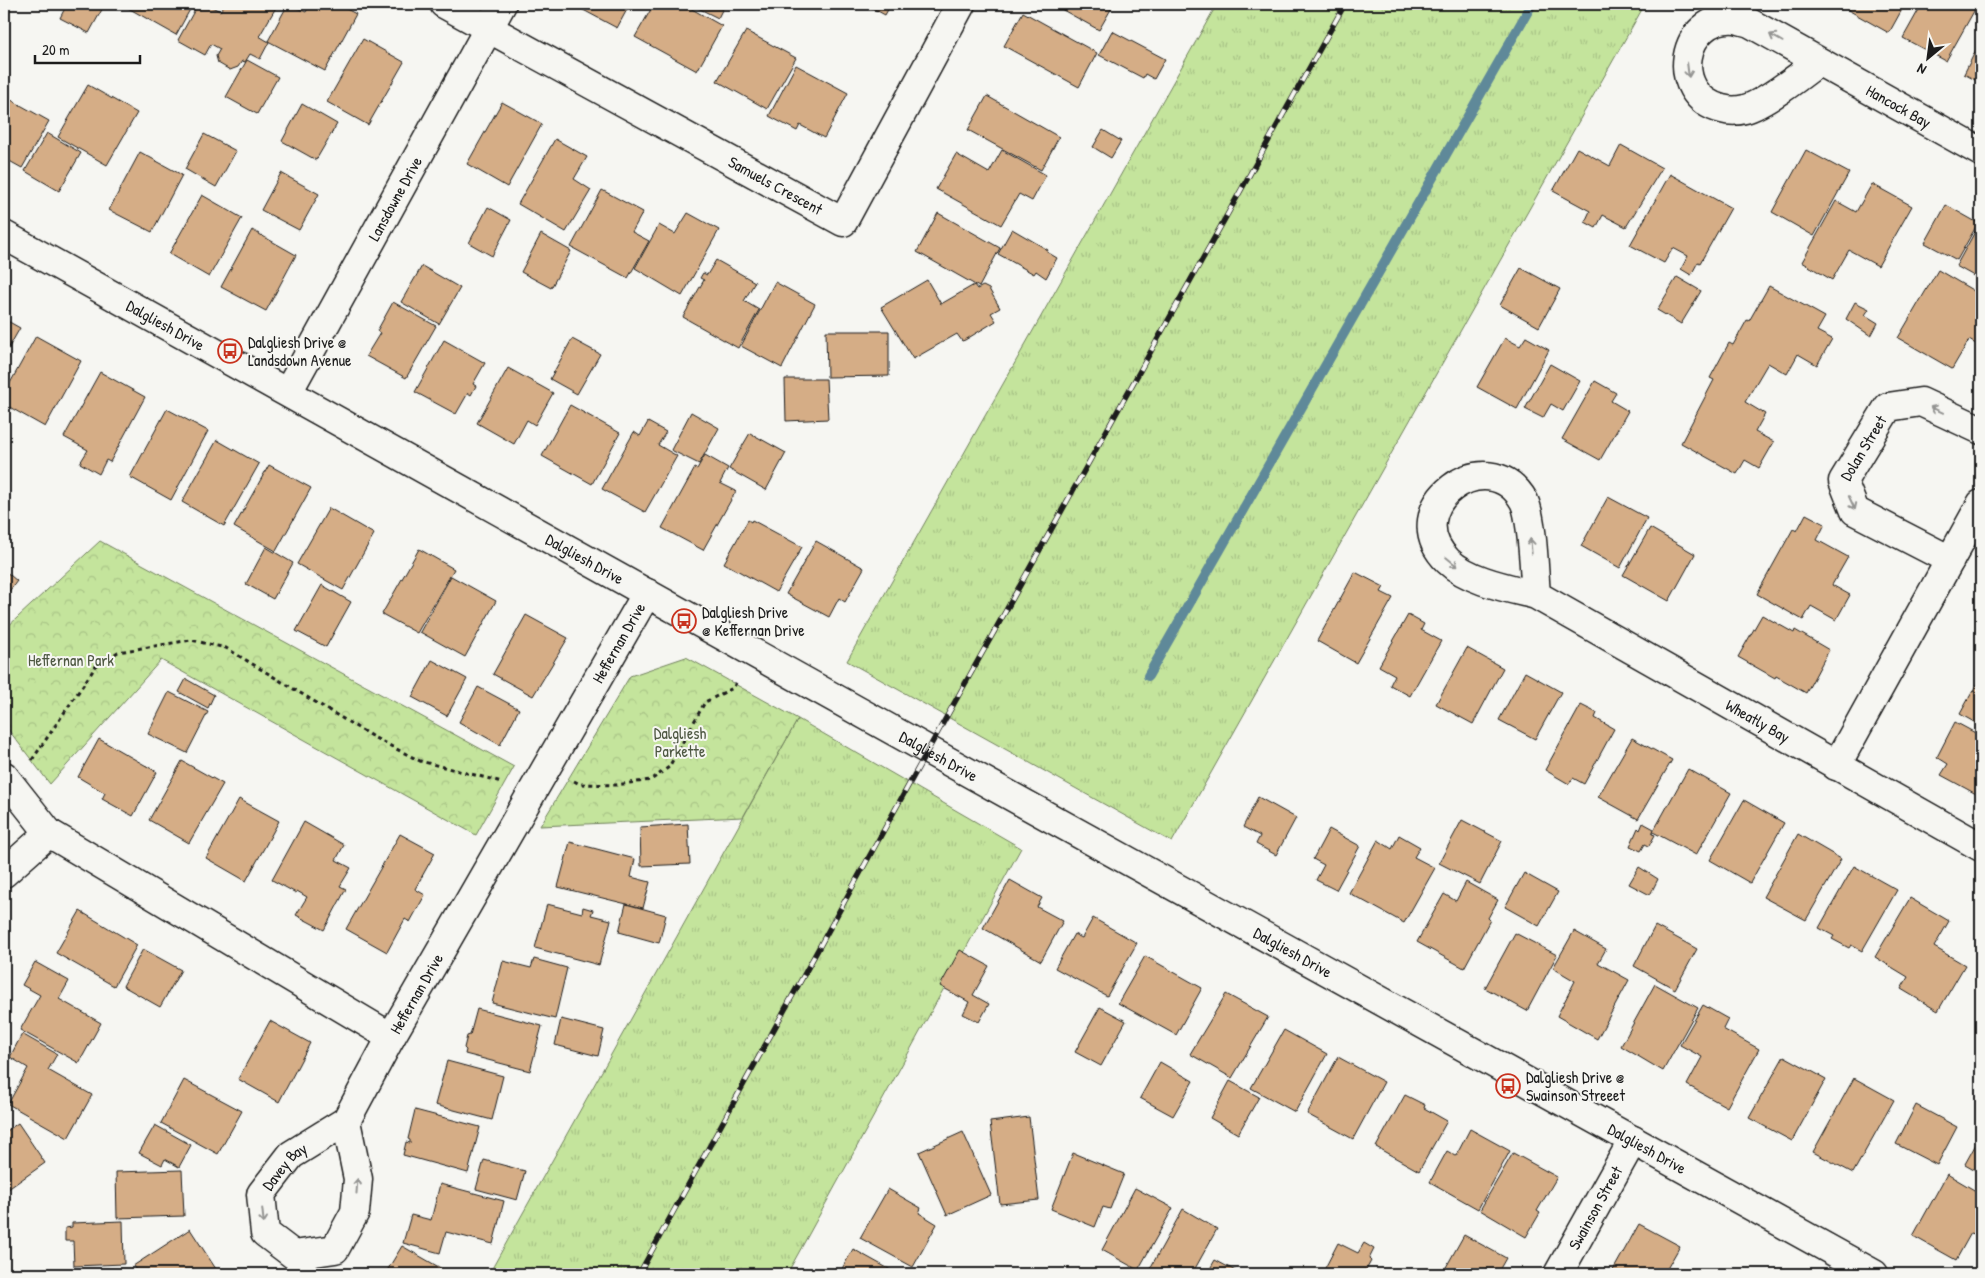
<svg xmlns="http://www.w3.org/2000/svg" width="1985" height="1278" viewBox="0 0 1985 1278" font-family="'Patrick Hand',sans-serif">
<style>
.grass{fill:url(#grass-tufts);stroke:#70805c}
.forest{fill:url(#forest-crowns);stroke:#70805c}
.lines{fill:none;stroke-linecap:round;stroke-linejoin:round}
.stream{stroke:#5f8999;stroke-width:10}
.building{fill:#d5ad86;stroke:#1c1c1c}
.minor-casing{stroke:#1c1c1c;stroke-width:31}
.path{stroke:#1c1c1c;stroke-width:3;stroke-dasharray:4 4;stroke-linecap:butt}
.minor{stroke:#f6f6f2;stroke-width:28}
.rail-casing{stroke:#1c1c1c;stroke-width:5.5}
.rail{stroke:#f6f6f2;stroke-width:4;stroke-dasharray:11;stroke-linecap:butt}
.oneway{stroke:#949492}
.labels{text-anchor:middle;stroke-width:4;stroke-linejoin:round;paint-order:stroke}
.street-label{font-size:16px;fill:#1c1c1c;stroke:#f6f6f2}
.poi-label{font-size:16px;fill:#1c1c1c;stroke:#f6f6f2;text-anchor:start}
.park-label{font-size:16px;fill:#4e5842;stroke:#f6f6f2}
</style>
<defs>
<pattern id="grass-tufts" width="24" height="20" patternUnits="userSpaceOnUse" patternTransform="scale(1.25)"><rect width="24" height="20" fill="#c4e49c"/><path d="M3 7l-1-3M5 7V3M7 7l1-3M15 17l-1-3M17 17v-4M19 17l1-3" fill="none" stroke="#a8c386"/></pattern>
<pattern id="forest-crowns" width="20" height="18" patternUnits="userSpaceOnUse" patternTransform="scale(1.25)"><rect width="20" height="18" fill="#c4e49c"/><path d="M2 6a3 3 0 1 1 6 0M12 15a3 3 0 1 1 6 0" fill="none" stroke="#a8c386"/></pattern>
</defs>
<rect width="100%" height="100%" fill="#f6f6f2"/>
<filter id="ink" filterUnits="userSpaceOnUse"><feTurbulence type="fractalNoise" baseFrequency=".02" numOctaves="2"/><feDisplacementMap in="SourceGraphic" scale="10" xChannelSelector="R" yChannelSelector="G"/><feConvolveMatrix kernelMatrix="1 2 1 2 8 2 1 2 1" color-interpolation-filters="sRGB"/></filter>
<g filter="url(#ink)">
<g class="grass">
<polygon points="1217,4 1645,4 1172,842 847,661"/>
<polygon points="798,719 1021,848 787,1274 489,1274"/>
</g>
<g class="forest">
<polygon points="100,541 514,767 476,835 161,660 50,784 4,724 4,630"/>
<polygon points="686,657 798,719 743,817 540,826 630,676"/>
</g>
<g class="lines">
<polyline class="stream" points="1148,676 1532,4"/>
</g>
<g class="building">
<polygon points="67,4 105,4 89,33 60,18"/>
<polygon points="121,4 193,4 176,35"/>
<polygon points="198,4 206,4 220,11 225,4 278,4 260,35 259,36 269,42 260,59 250,54 245,62 242,61 238,67 230,70 218,63 216,56 220,49 211,44 205,55 178,40"/>
<polygon points="288,4 306,12 310,4 337,4 356,14 325,71 268,41"/>
<polygon points="572,4 630,4 617,28"/>
<polygon points="654,4 683,4 722,26 697,71 635,37"/>
<polygon points="701,4 725,4 718,18 698,8"/>
<polygon points="865,4 891,4 885,15"/>
<polygon points="1052,4 1114,4 1099,30"/>
<polygon points="1852,4 1905,4 1889,33 1848,10"/>
<polygon points="1922,4 1978,4 1946,61 1903,38"/>
<polygon points="1023,12 1097,53 1079,87 1004,46"/>
<polygon points="746,31 796,58 767,109 717,81"/>
<polygon points="1112,31 1165,59 1154,79 1145,74 1143,78 1099,55"/>
<polygon points="363,39 404,62 368,125 327,102"/>
<polygon points="1981,40 1981,83 1964,74"/>
<polygon points="247,60 278,77 257,114 226,97"/>
<polygon points="796,65 848,93 824,138 800,125 797,131 769,116"/>
<polygon points="88,85 137,113 107,165 58,137"/>
<polygon points="4,96 49,121 22,168 4,158"/>
<polygon points="987,96 1059,137 1041,170 968,130"/>
<polygon points="502,102 542,124 507,187 467,164"/>
<polygon points="302,104 337,124 316,160 282,141"/>
<polygon points="1103,130 1121,141 1111,158 1093,147"/>
<polygon points="47,133 81,153 59,191 25,171"/>
<polygon points="204,134 236,151 216,187 185,169"/>
<polygon points="555,139 587,157 574,179 591,190 566,232 518,204"/>
<polygon points="1621,145 1662,168 1626,227 1603,215 1596,228 1585,222 1590,211 1553,191 1577,148 1610,166"/>
<polygon points="1002,150 1046,175 1032,201 1019,194 1001,225 936,189 956,154 989,173"/>
<polygon points="1806,150 1849,173 1814,236 1772,212"/>
<polygon points="140,152 182,175 152,232 109,210"/>
<polygon points="281,173 319,194 299,230 261,210"/>
<polygon points="1670,174 1731,208 1700,263 1698,262 1691,275 1681,269 1688,256 1673,248 1664,263 1630,245"/>
<polygon points="1872,184 1912,206 1878,266 1849,250 1832,280 1802,262 1836,201 1856,212"/>
<polygon points="602,190 643,212 632,232 649,241 628,278 571,247"/>
<polygon points="202,195 242,218 209,277 169,254"/>
<polygon points="1946,205 1978,223 1957,260 1925,243"/>
<polygon points="488,207 511,220 492,256 469,243"/>
<polygon points="688,213 719,230 682,296 635,268 659,225 675,234"/>
<polygon points="938,213 1000,248 979,287 917,252"/>
<polygon points="1981,221 1981,280 1956,266"/>
<polygon points="1012,229 1048,250 1047,252 1057,258 1046,278 1036,271 1034,274 998,254"/>
<polygon points="252,230 296,255 266,311 221,287"/>
<polygon points="541,234 571,251 551,288 521,272"/>
<polygon points="716,260 755,282 744,301 759,310 738,348 683,317 704,280 700,278 703,273 707,275"/>
<polygon points="422,266 460,288 439,324 401,302"/>
<polygon points="1521,268 1560,289 1539,327 1500,305"/>
<polygon points="1938,270 1981,295 1981,301 1976,310 1981,313 1981,347 1969,340 1952,369 1898,338"/>
<polygon points="1677,277 1701,291 1681,324 1657,310"/>
<polygon points="927,280 941,304 974,285 977,289 983,286 989,289 1000,308 991,313 996,321 965,340 962,341 957,334 913,359 881,307"/>
<polygon points="775,282 815,304 782,368 741,346"/>
<polygon points="1769,286 1825,317 1817,331 1832,339 1817,365 1798,354 1787,374 1768,363 1745,402 1765,414 1755,432 1774,442 1759,468 1745,460 1737,474 1681,443 1714,380 1710,378 1729,343 1733,345 1747,320 1749,321"/>
<polygon points="393,302 436,326 406,378 366,356 380,333 377,331"/>
<polygon points="1855,302 1869,309 1865,315 1878,323 1871,336 1846,319"/>
<polygon points="4,319 20,328 4,356"/>
<polygon points="826,331 889,331 889,376 827,377"/>
<polygon points="36,336 81,361 45,427 4,404 4,394"/>
<polygon points="1526,337 1549,350 1517,409 1477,387 1505,338 1520,346"/>
<polygon points="572,339 600,354 577,394 550,379"/>
<polygon points="444,340 485,363 473,384 476,386 471,395 468,393 456,414 415,392"/>
<polygon points="1550,364 1580,381 1563,411 1551,404 1543,418 1525,409"/>
<polygon points="508,368 553,393 535,425 527,420 514,444 477,423"/>
<polygon points="100,372 145,397 110,462 106,460 99,474 80,463 88,450 64,437"/>
<polygon points="785,379 826,379 828,419 786,421"/>
<polygon points="1595,381 1616,393 1611,401 1628,411 1600,460 1562,439"/>
<polygon points="570,405 620,433 592,484 542,456"/>
<polygon points="167,409 208,431 171,500 130,477"/>
<polygon points="691,412 719,428 699,464 671,450"/>
<polygon points="648,422 666,432 658,445 677,456 645,512 602,489 634,432 640,436"/>
<polygon points="750,433 786,453 766,490 729,469"/>
<polygon points="217,440 259,464 224,526 182,502"/>
<polygon points="705,455 728,468 720,483 736,491 703,550 662,528 695,468 697,469"/>
<polygon points="269,465 311,488 276,551 234,527"/>
<polygon points="1608,497 1647,518 1620,568 1581,546"/>
<polygon points="329,508 374,534 343,590 297,564"/>
<polygon points="1806,514 1825,524 1817,540 1848,557 1832,585 1850,595 1836,620 1811,606 1803,620 1757,594 1793,529 1797,531"/>
<polygon points="748,520 751,522 752,520 802,547 776,592 724,563"/>
<polygon points="1650,528 1695,554 1669,601 1623,575"/>
<polygon points="816,541 864,568 845,602 839,598 829,617 786,594"/>
<polygon points="266,547 293,563 273,599 246,584"/>
<polygon points="419,549 454,569 417,633 382,614"/>
<polygon points="4,570 17,581 4,598"/>
<polygon points="1355,572 1384,587 1381,592 1393,598 1356,663 1317,641"/>
<polygon points="451,576 496,601 465,657 420,632"/>
<polygon points="322,585 351,602 326,647 296,631"/>
<polygon points="526,615 568,638 533,696 493,674"/>
<polygon points="1408,615 1424,624 1421,630 1441,641 1410,696 1390,685 1395,675 1379,666"/>
<polygon points="1762,615 1794,633 1795,630 1829,650 1806,693 1776,676 1775,678 1738,657"/>
<polygon points="1467,648 1503,668 1473,724 1436,704"/>
<polygon points="432,660 467,679 447,716 412,697"/>
<polygon points="1525,672 1561,692 1535,739 1499,720"/>
<polygon points="1980,678 1981,679 1981,726 1960,714"/>
<polygon points="186,679 214,695 208,708 179,692"/>
<polygon points="478,687 519,709 500,745 459,722"/>
<polygon points="169,692 208,712 187,753 148,734"/>
<polygon points="1581,705 1597,713 1595,718 1614,729 1584,784 1573,778 1569,784 1545,770"/>
<polygon points="1955,722 1981,736 1981,789 1978,795 1941,775 1948,764 1937,757"/>
<polygon points="1632,738 1672,760 1638,819 1598,797"/>
<polygon points="99,739 157,772 133,816 102,799 105,793 78,777"/>
<polygon points="182,761 223,784 189,843 149,820"/>
<polygon points="1688,769 1731,793 1696,855 1653,832"/>
<polygon points="1258,797 1296,818 1276,855 1256,844 1260,836 1243,827"/>
<polygon points="239,799 279,821 246,881 206,858"/>
<polygon points="1744,800 1784,823 1750,883 1710,860"/>
<polygon points="1462,820 1502,841 1480,884 1439,863"/>
<polygon points="304,822 344,845 336,860 351,868 340,886 346,889 324,930 296,915 307,897 297,891 296,893 272,880"/>
<polygon points="1643,823 1654,829 1652,834 1655,835 1649,846 1645,844 1641,851 1630,846 1638,828 1640,830"/>
<polygon points="688,824 690,864 641,866 640,827"/>
<polygon points="1329,829 1360,846 1336,890 1316,880 1324,865 1313,859"/>
<polygon points="400,834 435,853 415,889 425,895 410,922 405,919 387,952 346,929"/>
<polygon points="1798,834 1841,859 1806,920 1763,897"/>
<polygon points="1399,835 1420,847 1414,857 1435,868 1404,923 1349,893 1378,840 1392,849"/>
<polygon points="570,842 635,859 631,877 650,882 643,908 558,887"/>
<polygon points="1854,866 1897,890 1862,951 1851,945 1849,948 1832,939 1834,936 1819,928"/>
<polygon points="1639,867 1658,879 1650,895 1629,884"/>
<polygon points="1524,873 1558,892 1539,926 1505,907"/>
<polygon points="1010,880 1042,898 1037,907 1063,921 1041,961 983,928"/>
<polygon points="1466,882 1498,900 1488,918 1490,920 1464,968 1417,942 1444,894 1456,901"/>
<polygon points="1910,898 1949,921 1934,947 1965,965 1938,1011 1901,989 1908,977 1875,957"/>
<polygon points="547,904 582,913 583,907 593,910 591,915 611,920 599,965 535,948"/>
<polygon points="626,904 666,915 659,943 619,932"/>
<polygon points="80,911 137,945 114,986 56,953"/>
<polygon points="1093,918 1137,943 1107,996 1055,968 1074,934 1082,938"/>
<polygon points="1655,926 1697,949 1675,989 1634,966"/>
<polygon points="1574,931 1606,949 1598,963 1629,980 1597,1039 1557,1016 1575,981 1553,968"/>
<polygon points="1515,933 1557,955 1527,1011 1485,988"/>
<polygon points="143,949 181,970 160,1007 123,986"/>
<polygon points="960,950 989,966 973,995 989,1004 979,1022 963,1014 969,1002 940,986"/>
<polygon points="1145,956 1202,988 1176,1035 1118,1003"/>
<polygon points="534,959 567,968 555,1019 492,1003 503,961 531,968"/>
<polygon points="35,962 69,981 59,999 101,1023 79,1063 20,1030 40,995 22,985"/>
<polygon points="1655,984 1698,1008 1663,1071 1621,1046"/>
<polygon points="1226,994 1268,1017 1232,1078 1190,1054"/>
<polygon points="1703,1005 1728,1019 1723,1029 1759,1049 1727,1107 1687,1085 1702,1057 1680,1045"/>
<polygon points="1100,1007 1126,1021 1101,1066 1075,1052"/>
<polygon points="477,1009 542,1026 530,1071 465,1054 466,1050 464,1048 467,1036 470,1035"/>
<polygon points="561,1019 604,1030 598,1056 555,1045"/>
<polygon points="270,1021 310,1043 279,1102 238,1079"/>
<polygon points="1284,1030 1327,1054 1295,1112 1251,1088"/>
<polygon points="22,1034 57,1054 48,1070 92,1095 68,1138 8,1104 28,1068 10,1057"/>
<polygon points="1784,1056 1826,1079 1792,1141 1749,1118"/>
<polygon points="1338,1057 1384,1082 1353,1139 1307,1114"/>
<polygon points="447,1061 503,1076 492,1120 435,1105"/>
<polygon points="1160,1062 1193,1081 1173,1116 1140,1098"/>
<polygon points="1854,1078 1894,1100 1853,1173 1813,1152"/>
<polygon points="184,1080 242,1111 218,1154 161,1123"/>
<polygon points="1230,1081 1259,1097 1238,1134 1210,1118"/>
<polygon points="1405,1095 1425,1105 1424,1108 1447,1121 1419,1171 1376,1147"/>
<polygon points="1916,1105 1957,1127 1937,1165 1896,1144"/>
<polygon points="415,1110 480,1127 468,1173 403,1155 406,1142 410,1143 410,1140 408,1139"/>
<polygon points="1029,1117 1039,1200 1000,1204 990,1122"/>
<polygon points="18,1123 45,1163 4,1192 4,1133"/>
<polygon points="155,1125 191,1145 179,1167 165,1159 162,1165 139,1153"/>
<polygon points="1470,1129 1510,1151 1478,1209 1430,1182 1447,1151 1456,1156"/>
<polygon points="963,1132 991,1195 947,1215 919,1152"/>
<polygon points="1981,1135 1981,1173 1965,1164"/>
<polygon points="1073,1153 1124,1174 1110,1209 1103,1207 1095,1227 1051,1209"/>
<polygon points="1513,1153 1557,1177 1537,1211 1540,1213 1526,1237 1480,1210"/>
<polygon points="484,1160 525,1171 517,1200 476,1189"/>
<polygon points="182,1170 184,1216 117,1218 116,1172"/>
<polygon points="1947,1174 1981,1194 1981,1222 1974,1234 1971,1233 1956,1260 1913,1236"/>
<polygon points="440,1184 504,1201 493,1244 446,1232 440,1253 403,1243 411,1215 431,1220"/>
<polygon points="1135,1188 1173,1208 1138,1270 1102,1250"/>
<polygon points="888,1189 921,1208 919,1213 937,1224 913,1267 860,1238"/>
<polygon points="1183,1209 1217,1229 1192,1274 1147,1274"/>
<polygon points="123,1221 124,1264 74,1266 73,1241 65,1241 65,1228 72,1227 72,1223"/>
<polygon points="1639,1224 1680,1246 1664,1274 1611,1274"/>
<polygon points="190,1229 216,1269 207,1274 139,1274 133,1266"/>
<polygon points="1464,1235 1506,1258 1497,1274 1446,1274 1448,1271 1445,1269"/>
<polygon points="1338,1243 1358,1253 1364,1243 1374,1249 1369,1259 1371,1261 1364,1274 1322,1274"/>
<polygon points="402,1246 451,1274 385,1274"/>
<polygon points="853,1249 898,1274 839,1274"/>
<polygon points="1215,1260 1241,1274 1207,1274"/>
</g>
<g class="lines">
<g class="minor-casing">
<g id="minor">
<path id="s1" d="M444 4 843 222 961 4"/>
<path id="s2" d="M1818 62C1801 75 1764 104 1745 109 1738 111 1729 111 1722 109 1667 95 1681 14 1736 19 1740 20 1746 22 1750 23L1981 152"/>
<path id="s3" d="M4 235 928 750 1874 1274"/>
<path id="s4" d="M288 392 502 4"/>
<path id="s5" d="M1950 560 1855 511 1843 481 1888 407 1921 402 1981 430"/>
<path id="s6" d="M1536 595C1534 573 1533 519 1524 501 1488 438 1394 508 1448 561 1469 581 1508 588 1536 595L1981 847"/>
<polyline points="1836,766 1981,504"/>
<path id="s7" d="M4 776 49 833 391 1037 647 593"/>
<polyline points="4,873 49,833"/>
<path id="s8" d="M346 1121 358 1179 355 1212 335 1249 294 1255 265 1233 261 1194 291 1155 346 1121 391 1037"/>
<path id="s9" d="M1558 1274 1633 1140"/>
</g>
</g>
<g class="path">
<polyline points="32,760 96,666 118,652 191,640 226,648 373,737 420,761 502,782"/>
<polyline points="574,781 580,784 616,785 651,780 669,767 705,702 733,688 737,681"/>
</g>
<use href="#minor" class="minor"/>
<g class="rail-casing">
<polyline id="rail" points="639,1274 928,750 1345,4"/>
</g>
<use href="#rail" class="rail"/>
</g>
<defs><path id="oneway-shaft" d="M-6 0H5M1.5-3L5.5 0L1.5 3" fill="none" stroke-width="1.6" stroke-linecap="round" stroke-linejoin="round" transform="scale(1.25)"/></defs>
<g class="oneway">
<use href="#oneway-shaft" transform="translate(1776 38) rotate(-150)"/>
<use href="#oneway-shaft" transform="translate(1688 70) rotate(83)"/>
<use href="#oneway-shaft" transform="translate(1937 410) rotate(-155)"/>
<use href="#oneway-shaft" transform="translate(1852 503) rotate(65)"/>
<use href="#oneway-shaft" transform="translate(1531 546) rotate(-95)"/>
<use href="#oneway-shaft" transform="translate(1452 562) rotate(39)"/>
<use href="#oneway-shaft" transform="translate(357 1186) rotate(-86)"/>
<use href="#oneway-shaft" transform="translate(263 1216) rotate(84)"/>
</g>
</g>
<defs>
<g id="bus-ring" transform="scale(1.25)"><circle r="9.5" fill="#f6f6f2" stroke="#c8321e" stroke-width="1.5"/><path d="M-5-6H5V4H4V6H2V4H-2V6H-4V4H-5ZM-3.5-4V0h7V-4ZM-3.5 1.2v1.5H-2V1.2ZM2 1.2v1.5H3.5V1.2Z" fill="#c8321e"/></g>
</defs>
<g fill-rule="evenodd">
<use href="#bus-ring" x="230" y="351"/>
<use href="#bus-ring" x="684" y="621"/>
<use href="#bus-ring" x="1508" y="1086"/>
</g>
<g class="labels">
<g class="street-label">
<text dy="6" stroke="none"><textPath href="#s2" startOffset="432">Hancock Bay</textPath></text>
<text dy="6" stroke="none"><textPath href="#s1" startOffset="378">Samuels Crescent</textPath></text>
<text dy="6" stroke="none"><textPath href="#s4" startOffset="221">Lansdowne Drive</textPath></text>
<text dy="6" stroke="none"><textPath href="#s3" startOffset="185">Dalgliesh Drive</textPath></text>
<text dy="6" stroke="none"><textPath href="#s5" startOffset="178">Dolan Street</textPath></text>
<text dy="6" stroke="none"><textPath href="#s3" startOffset="665">Dalgliesh Drive</textPath></text>
<text dy="6" stroke="none"><textPath href="#s7" startOffset="926">Heffernan Drive</textPath></text>
<text dy="6" stroke="none"><textPath href="#s6" startOffset="614">Wheatly Bay</textPath></text>
<text dy="6" stroke="none"><textPath href="#s3" startOffset="1070">Dalgliesh Drive</textPath></text>
<text dy="6" stroke="none"><textPath href="#s3" startOffset="1475">Dalgliesh Drive</textPath></text>
<text dy="6" stroke="none"><textPath href="#s7" startOffset="521">Heffernan Drive</textPath></text>
<text dy="6" stroke="none"><textPath href="#s3" startOffset="1880">Dalgliesh Drive</textPath></text>
<text dy="6" stroke="none"><textPath href="#s8" startOffset="288">Davey Bay</textPath></text>
<text dy="6" stroke="none"><textPath href="#s9" startOffset="76">Swainson Street</textPath></text>
</g>
<g class="poi-label">
<text x="248" y="348">Dalgliesh Drive @<tspan x="248" dy="18">Landsdown Avenue</tspan></text>
<text x="702" y="618">Dalgliesh Drive<tspan x="702" dy="18">@ Keffernan Drive</tspan></text>
<text x="1526" y="1083">Dalgliesh Drive @<tspan x="1526" dy="18">Swainson Streeet</tspan></text>
</g>
<g class="park-label">
<text x="71" y="666">Heffernan Park</text>
<text x="680" y="739">Dalgliesh<tspan x="680" dy="18">Parkette</tspan></text>
</g>
</g>
<rect width="1985" height="1278" fill="none" stroke="#f6f6f2" stroke-width="20"/>
<rect x="10" y="10" width="1965" height="1258" fill="none" stroke="#1c1c1c" stroke-width="2" filter="url(#ink)"/>
<g transform="translate(1928 58) rotate(209)" stroke="#f6f6f2" stroke-width="4" paint-order="stroke">
<path d="M0-4L9 19L0 12L-9 19Z" fill="#1c1c1c"/>
<text y="-8" font-size="14" font-weight="bold" text-anchor="middle" fill="#1c1c1c">N</text>
</g>
<path d="M35 55v8h105v-8" fill="none" stroke="#1c1c1c" stroke-width="2.5"/>
<text x="42" y="55" font-size="15" fill="#1c1c1c" stroke="#f6f6f2" stroke-width="4" paint-order="stroke">20 m</text>
</svg>
